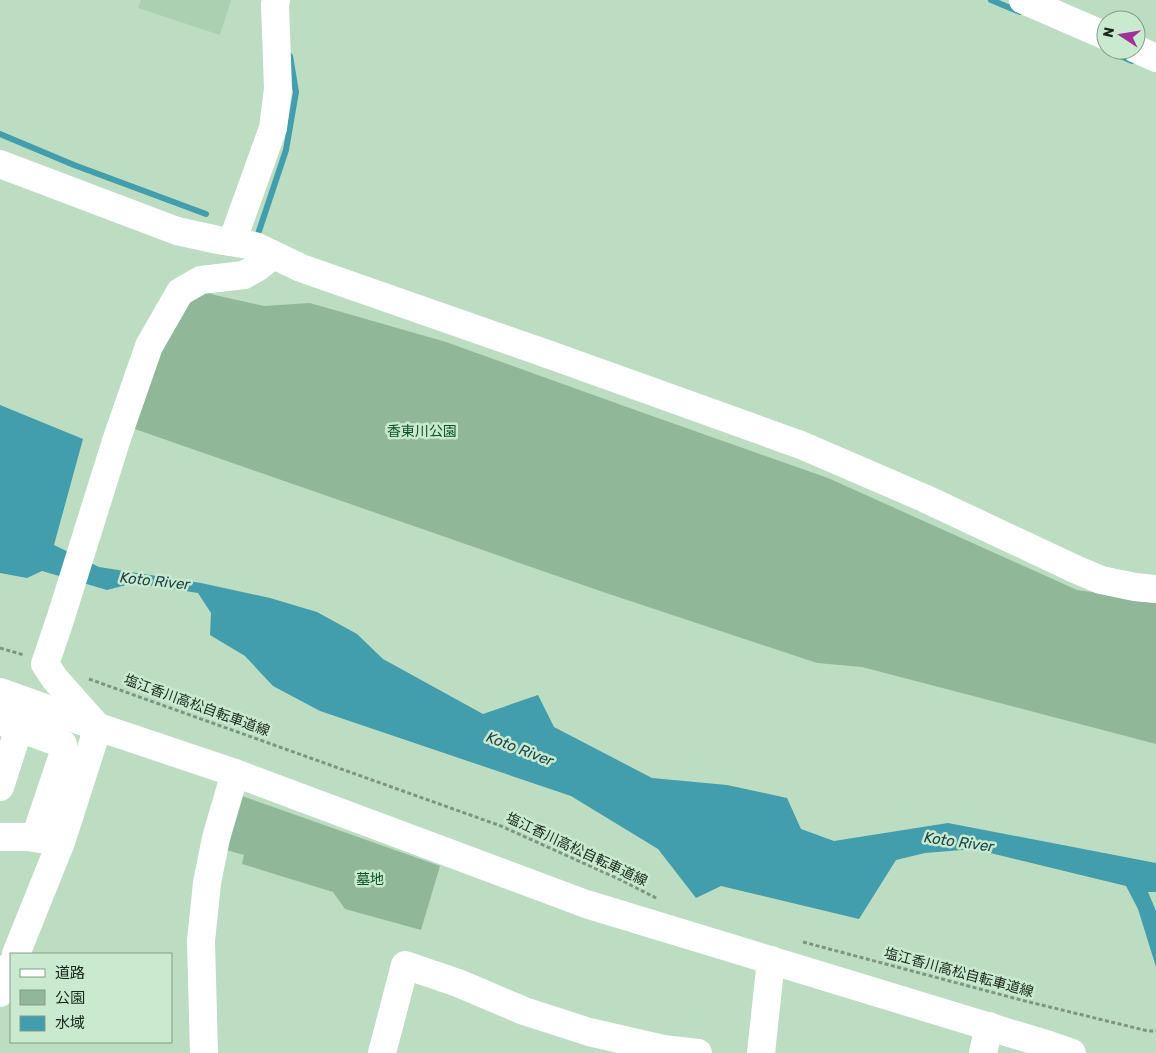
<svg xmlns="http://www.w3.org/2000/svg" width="1156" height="1053" viewBox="0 0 1156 1053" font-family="Rubik,'Noto Sans JP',sans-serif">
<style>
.built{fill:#aad0b1}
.green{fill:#91b799}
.water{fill:#429dad}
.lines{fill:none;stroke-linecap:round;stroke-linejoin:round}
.stream{stroke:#429dad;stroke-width:6}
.path{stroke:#7d9681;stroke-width:3;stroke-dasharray:4 2.5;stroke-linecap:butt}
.minor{stroke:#fff;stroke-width:28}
.labels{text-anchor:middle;stroke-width:5;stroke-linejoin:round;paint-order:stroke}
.park-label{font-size:14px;fill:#0d5027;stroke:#c9eacf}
.street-label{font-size:14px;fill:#1b271d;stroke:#c9eacf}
.water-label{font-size:15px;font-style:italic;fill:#1b444b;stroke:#c9eacf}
</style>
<rect width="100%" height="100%" fill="#bcddc2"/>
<polygon class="built" points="141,0 231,0 220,35 138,8"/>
<g class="green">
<polygon points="202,290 215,295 264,306 310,303 446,342 638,411 828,478 1077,590 1106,594 1136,601 1156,603 1156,744 862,667 817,663 606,593 132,428 147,371 181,305"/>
<polygon points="242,796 440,866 421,930 345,909 333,892 242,864 244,855 219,848"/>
</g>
<polygon class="water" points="0,405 83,439 54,545 99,567 201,583 270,598 317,612 357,634 383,659 483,714 538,695 554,727 652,778 727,785 787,798 801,829 834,841 948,823 1156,863 1156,892 1148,892 1156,911 1156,967 1138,909 1126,886 974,849 925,853 896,860 859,919 721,886 696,898 658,849 571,796 320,711 273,686 245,656 210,635 211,613 198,593 134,583 107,590 42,571 27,578 0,573"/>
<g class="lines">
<g class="stream">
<polyline points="991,0 1020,12"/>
<polyline points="1107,50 1132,61"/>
<polyline points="0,134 74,165 206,214"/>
<polyline points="259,231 286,150 296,92 290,56"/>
</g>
<g class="path">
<polyline points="0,648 24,655"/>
<polyline points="89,679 501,826 621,880 658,899"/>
<polyline points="803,942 1021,1000 1148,1031 1156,1031"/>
</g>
<g class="minor">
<polyline points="1023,0 1106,36"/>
<polyline points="1136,49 1156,58"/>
<polyline points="0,164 177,231 218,240 255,246 301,268 553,356 801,445 924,498 1075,569 1101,580 1135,587 1156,589"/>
<polyline points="232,242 273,128 278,89 275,4 276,0"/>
<polyline points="0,692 98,727 235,773 586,904 1049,1045 1072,1053"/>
<polyline points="0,721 63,744 63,755 39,826"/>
<polyline points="96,725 55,679 45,664 60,620 117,438 149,346 180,292 201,280 244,275 258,267 273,255"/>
<polyline points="0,787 19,728"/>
<polyline points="0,837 27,837 60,842"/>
<polyline points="16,954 61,842 98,727"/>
<polyline points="0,993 11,965"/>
<polyline points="204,1053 201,941 207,883 216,838 235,773"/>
<polyline points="382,1053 405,965 458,983 524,1011 589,1032 663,1049 698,1053"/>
<polyline points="761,1053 771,960"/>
<polyline points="983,1053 989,1026"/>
</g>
</g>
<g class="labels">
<g class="park-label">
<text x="422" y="436">香東川公園</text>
<text x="370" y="884">墓地</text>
</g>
<g class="street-label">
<text transform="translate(197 705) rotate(20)" y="5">塩江香川高松自転車道線</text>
<text transform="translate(577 849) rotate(25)" y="5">塩江香川高松自転車道線</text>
<text transform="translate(959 972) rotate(15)" y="5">塩江香川高松自転車道線</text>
</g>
<g class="water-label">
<text transform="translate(155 581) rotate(6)" y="5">Koto River</text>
<text transform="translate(520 749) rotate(21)" y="5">Koto River</text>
<text transform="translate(959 842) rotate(8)" y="5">Koto River</text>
</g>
</g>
<rect x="10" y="953" width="162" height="90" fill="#c9eacf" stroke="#839c88"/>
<rect x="20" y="969" width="25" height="8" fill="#ffffff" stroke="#839c88"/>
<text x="55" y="978" font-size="15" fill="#1b271d">道路</text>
<rect x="20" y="990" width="25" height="15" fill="#91b799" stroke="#839c88"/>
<text x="55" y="1003" font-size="15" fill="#1b271d">公園</text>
<rect x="20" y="1016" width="25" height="15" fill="#429dad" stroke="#839c88"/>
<text x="55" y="1028" font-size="15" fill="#1b271d">水域</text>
<g transform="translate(1121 35) rotate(282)"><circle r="24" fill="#c9eacf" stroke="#839c88"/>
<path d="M0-4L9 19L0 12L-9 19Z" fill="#9d3396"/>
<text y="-8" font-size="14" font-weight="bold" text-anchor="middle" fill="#1b271d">N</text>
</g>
</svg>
